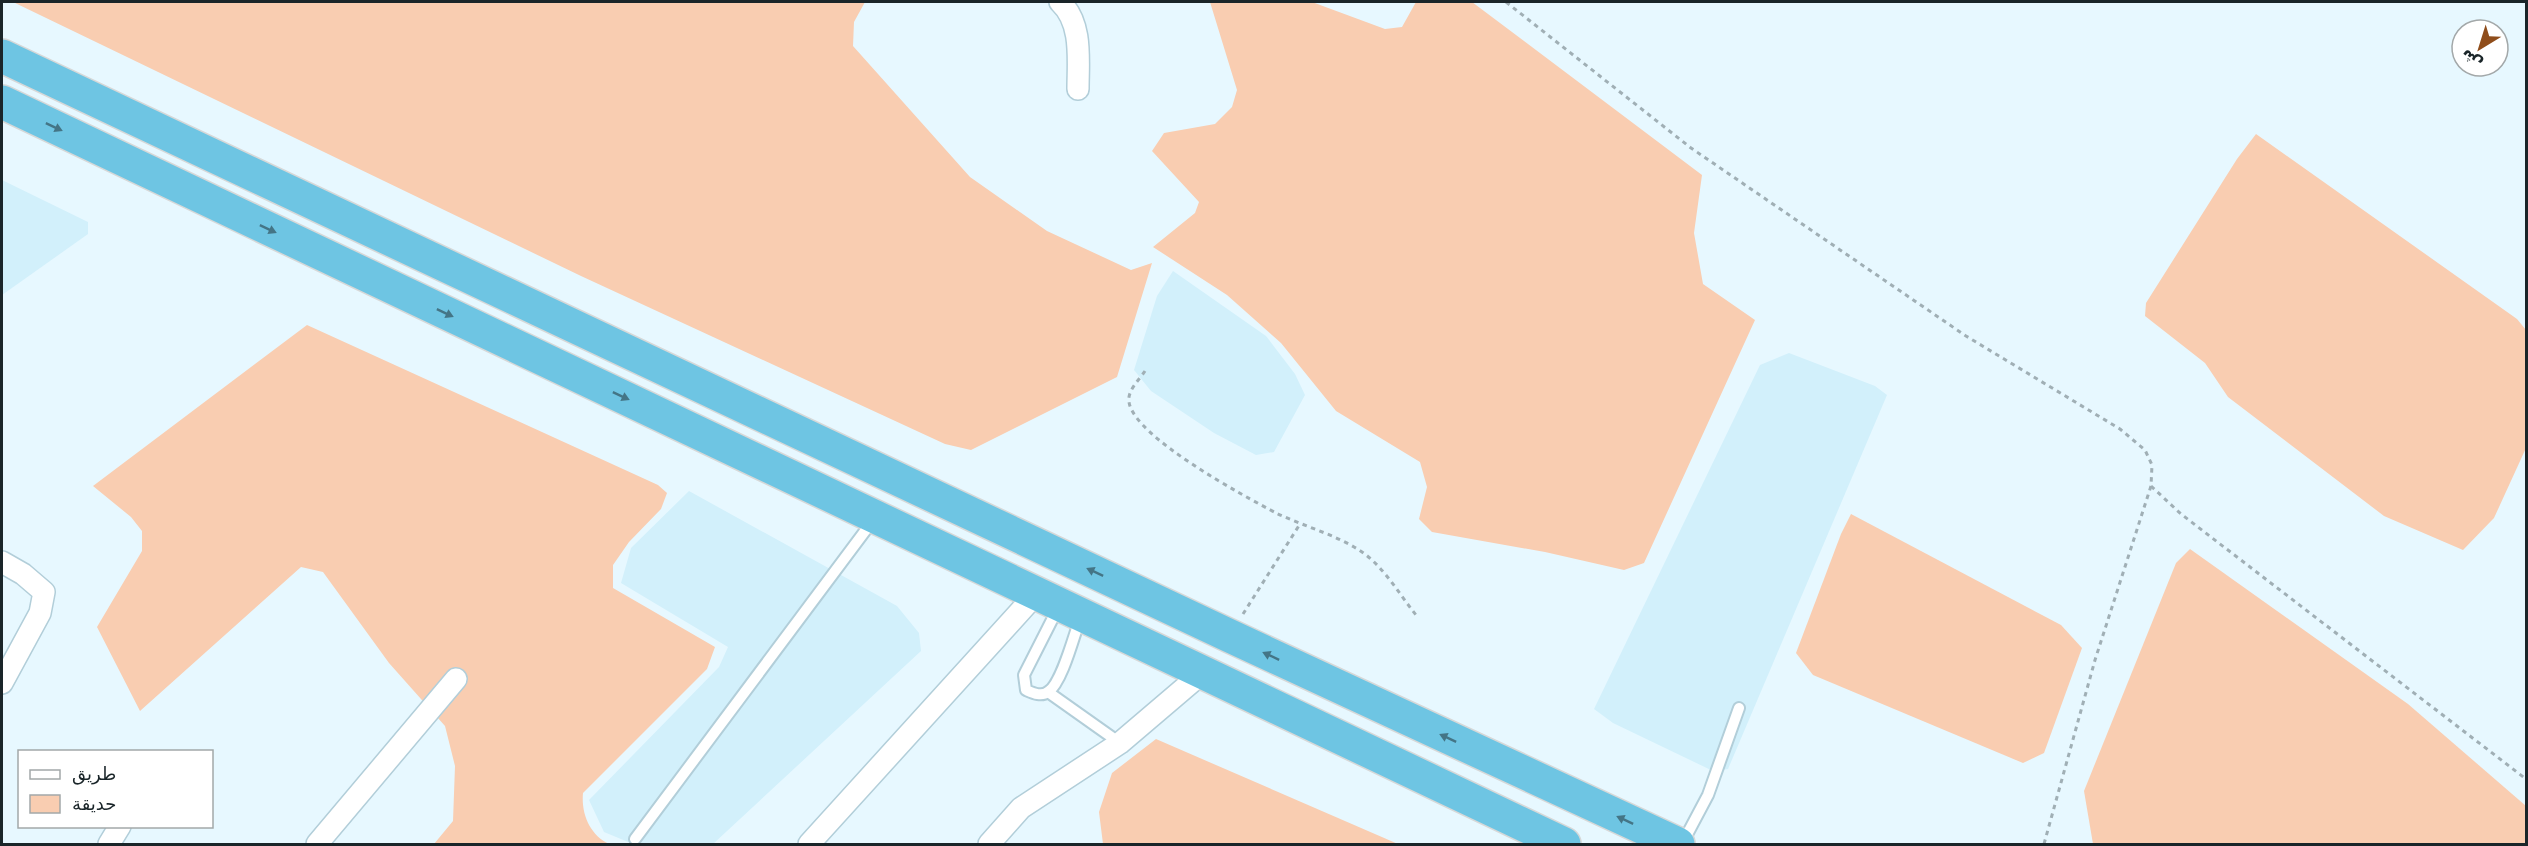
<svg xmlns="http://www.w3.org/2000/svg" width="2528" height="846" viewBox="0 0 2528 846" font-family="'DejaVu Sans',Cairo,sans-serif">
<style>
.built{fill:#d2f0fb}
.green{fill:#f9cdb1}
.lines{fill:none;stroke-linecap:round;stroke-linejoin:round}
.lane-casing{stroke:#b2ced9;stroke-width:14}
.street-casing{stroke:#b2ced9;stroke-width:24}
.highway-casing{stroke:#d6d8d8;stroke-width:36}
.path{stroke:#a0afb5;stroke-width:3;stroke-dasharray:4.5 4.5;stroke-linecap:butt}
.lane{stroke:#fff;stroke-width:10}
.street{stroke:#fff;stroke-width:21}
.highway{stroke:#6ec5e3;stroke-width:33}
.oneway{fill:#447586}
</style>
<rect width="100%" height="100%" fill="#e7f8ff"/>
<g class="built">
<polygon points="2,180 88,222 88,234 2,295"/>
<polygon points="1173,271 1266,336 1295,374 1305,395 1274,452 1256,455 1214,433 1151,391 1134,370 1157,296"/>
<polygon points="1789,353 1875,386 1887,395 1728,769 1713,771 1613,723 1594,709 1760,365"/>
<polygon points="689,491 897,606 919,633 921,651 713,844 633,844 604,832 589,800 719,667 728,647 621,583 631,548"/>
</g>
<g class="green">
<polygon points="13,2 865,2 854,22 853,46 970,177 1047,231 1131,270 1152,263 1117,377 971,450 945,444 581,276"/>
<polygon points="1210,2 1312,2 1385,29 1402,27 1416,2 1472,2 1702,175 1694,233 1703,284 1755,320 1644,563 1624,570 1545,552 1432,532 1419,519 1427,487 1420,462 1336,411 1281,343 1227,295 1153,247 1195,213 1199,202 1152,151 1164,133 1215,124 1232,107 1237,90"/>
<polygon points="2256,134 2517,319 2526,330 2526,448 2494,518 2463,550 2384,516 2228,397 2205,363 2145,316 2146,303 2237,159"/>
<path d="M307 325 658 485 667 493 661 509 629 542 613 565V588L715 647 707 669 583 793C581 814 590 835 609 844H434L453 821 455 766 445 726 389 663 323 572 301 567 140 711 97 627 142 551V531L131 517 93 486Z"/>
<polygon points="1851,514 2061,625 2082,648 2044,753 2023,763 1813,675 1796,653 1841,534"/>
<polygon points="2190,549 2408,704 2526,806 2526,844 2093,844 2084,791 2176,563"/>
<polygon points="1156,739 1398,844 1103,844 1099,812 1112,773"/>
</g>
<g class="lines">
<g class="lane-casing">
<g id="lane">
<path d="M1058 608 1024 675 1026 690C1033 693 1041 697 1048 692 1062 683 1074 635 1080 619"/>
<polyline points="1048,692 1120,743"/>
<polyline points="635,839 874,519"/>
<polyline points="1682,844 1708,795 1739,708"/>
</g>
</g>
<g class="street-casing">
<g id="street">
<path d="M1060 2C1083 23 1078 61 1078 89"/>
<polyline points="2,562 23,574 44,592 40,613 2,683"/>
<polyline points="109,844 120,826"/>
<polyline points="317,844 456,679"/>
<polyline points="809,844 1036,594"/>
<polyline points="989,844 1021,808 1120,743 1201,674"/>
</g>
</g>
<g class="highway-casing">
<g id="highway">
<polyline points="2,56 1230,636 1678,844"/>
<polyline points="2,102 1564,844"/>
</g>
</g>
<g class="path">
<polyline points="1506,2 1691,148 1966,336 2120,429 2145,450 2152,465 2151,486 2095,660 2044,844"/>
<path d="M1145 371C1139 380 1127 391 1129 402 1134 437 1244 496 1276 513 1303 526 1334 534 1359 550 1383 565 1399 594 1416 615"/>
<polyline points="2151,486 2181,514 2526,779"/>
<polyline points="1243,614 1300,524"/>
</g>
<use href="#lane" class="lane"/>
<use href="#street" class="street"/>
<use href="#highway" class="highway"/>
</g>
<defs><path id="oneway-solid" d="M-6-.8H1V-3.2L6.5 0L1 3.2V.8H-6Z" transform="scale(1.5)"/></defs>
<g class="oneway">
<use href="#oneway-solid" transform="translate(54 127) rotate(25)"/>
<use href="#oneway-solid" transform="translate(268 229) rotate(25)"/>
<use href="#oneway-solid" transform="translate(445 313) rotate(25)"/>
<use href="#oneway-solid" transform="translate(621 396) rotate(25)"/>
<use href="#oneway-solid" transform="translate(1095 572) rotate(-155)"/>
<use href="#oneway-solid" transform="translate(1271 656) rotate(-155)"/>
<use href="#oneway-solid" transform="translate(1448 738) rotate(-155)"/>
<use href="#oneway-solid" transform="translate(1625 820) rotate(-155)"/>
</g>
<rect width="2528" height="846" fill="none" stroke="#1a2529" stroke-width="6"/>
<rect x="18" y="750" width="195" height="78" fill="#ffffff" stroke="#a3a8a9" stroke-width="1.5"/>
<rect x="30" y="770" width="30" height="9" fill="#ffffff" stroke="#a3a8a9" stroke-width="1.5"/>
<text x="72" y="780" font-size="18" fill="#1a2529">طريق</text>
<rect x="30" y="795" width="30" height="18" fill="#f9cdb1" stroke="#a3a8a9" stroke-width="1.5"/>
<text x="72" y="810" font-size="18" fill="#1a2529">حديقة</text>
<g transform="translate(2480 48) rotate(218)"><circle r="28" fill="#ffffff" stroke="#a3a8a9" stroke-width="1.5"/>
<path d="M0-4.5L10 22L0 15L-10 22Z" fill="#8f4d1b"/>
<text y="-9" font-size="16" font-weight="bold" text-anchor="middle" fill="#1a2529">ش</text>
</g>
</svg>
